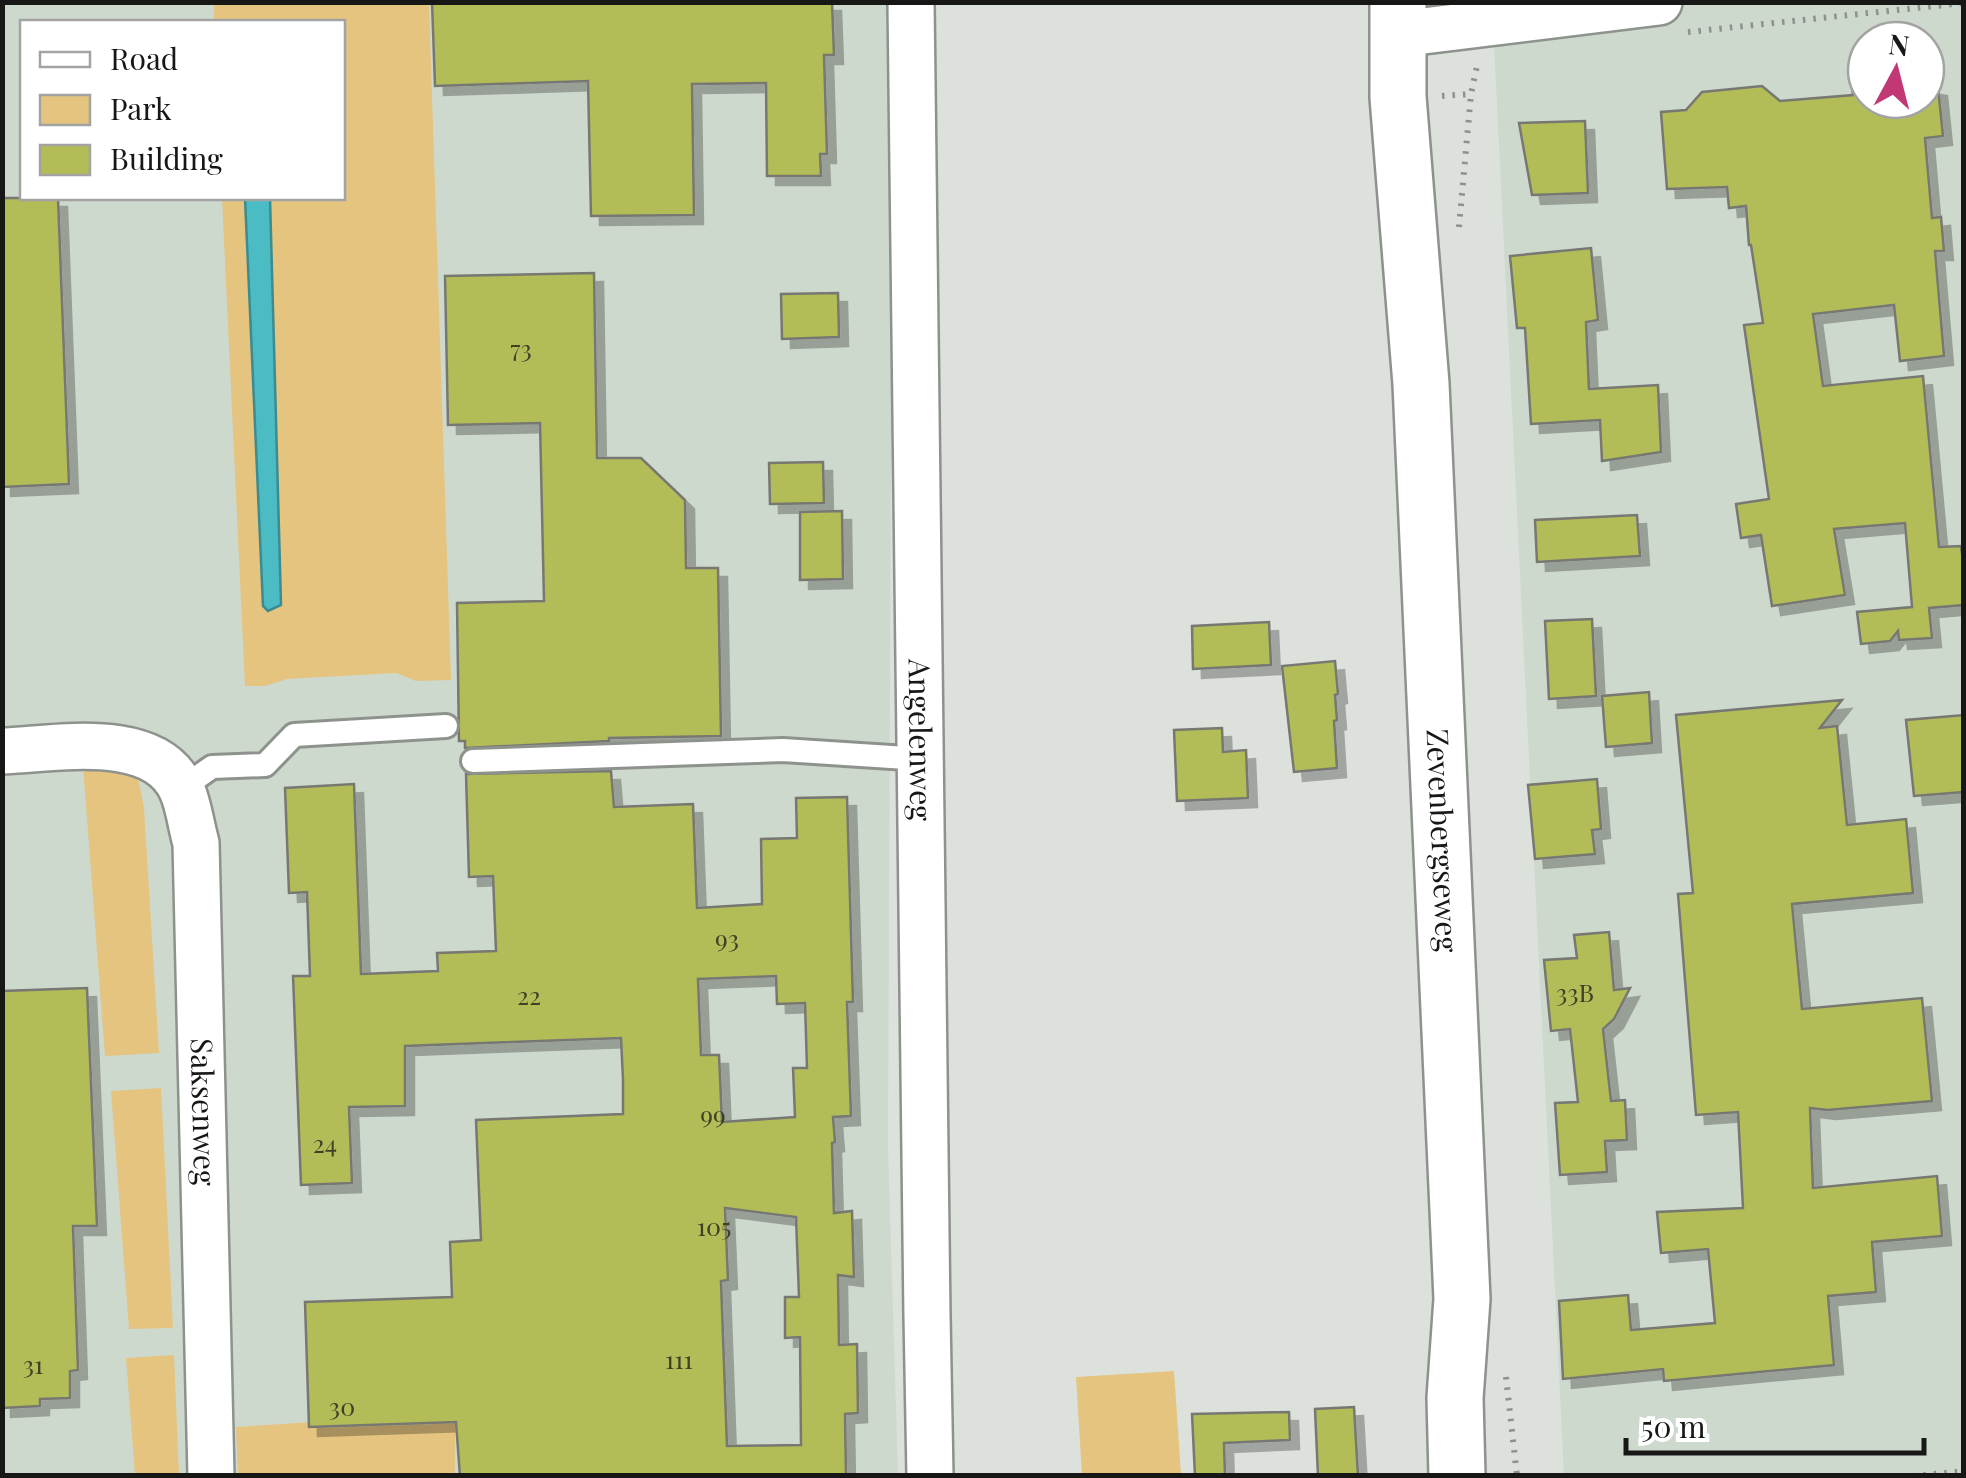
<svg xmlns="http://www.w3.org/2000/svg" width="1966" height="1478" viewBox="0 0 1966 1478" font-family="'Playfair Display',serif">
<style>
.built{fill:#ced9ce;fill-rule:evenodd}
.green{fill:#e4c47f}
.water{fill:#4cbcc4;stroke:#3c8b90;stroke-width:2.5}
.building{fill:#b3bd58;stroke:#777872;stroke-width:2.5;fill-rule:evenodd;filter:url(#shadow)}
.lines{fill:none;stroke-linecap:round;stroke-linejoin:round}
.service-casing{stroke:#8e928d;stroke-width:28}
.minor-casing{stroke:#8e928d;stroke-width:50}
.tertiary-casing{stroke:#8e928d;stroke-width:60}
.path{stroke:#8e918d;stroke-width:6;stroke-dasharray:2.5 8;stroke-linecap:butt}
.service{stroke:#fff;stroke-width:22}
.minor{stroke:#fff;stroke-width:45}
.tertiary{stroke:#fff;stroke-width:55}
.labels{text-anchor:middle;stroke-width:8;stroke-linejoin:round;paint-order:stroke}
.number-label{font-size:25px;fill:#3e4126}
.street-label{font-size:30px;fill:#171816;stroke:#fff}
</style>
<defs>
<filter id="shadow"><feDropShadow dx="9" dy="9" stdDeviation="0" flood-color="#0004"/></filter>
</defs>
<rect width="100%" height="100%" fill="#dce1dc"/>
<g class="built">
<path d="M3 3H893L888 1147 898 1475 3 1476ZM22 22H342V198H22Z"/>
<path d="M1492 3H1963V1475H1564ZM1866 40H1926V100H1866Z"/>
</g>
<g class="green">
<polygon points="214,3 429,3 451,680 416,681 396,673 287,679 265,686 245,686 222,198 342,198 342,22 214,22"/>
<polygon points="115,765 138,777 144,808 159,1053 105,1056 83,766"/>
<polygon points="161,1088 173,1328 129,1329 111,1091"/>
<polygon points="174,1355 179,1475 135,1475 126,1358"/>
<polygon points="1174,1371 1181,1475 1082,1475 1076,1377"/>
<polygon points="455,1413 455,1475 238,1475 236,1427"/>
</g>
<polygon class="water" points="245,198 270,198 281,605 268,611 263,606"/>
<g class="building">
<polygon points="432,2 832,2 834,55 824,55 827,154 820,154 821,176 767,176 766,83 692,84 694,215 591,216 588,81 435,86"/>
<polygon points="1851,76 1866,78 1866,100 1926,100 1926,85 1938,87 1943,136 1925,138 1932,218 1941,217 1944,251 1935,251 1944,356 1900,361 1894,305 1813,314 1823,386 1923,376 1939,547 1961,546 1964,569 1964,605 1929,608 1932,638 1899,640 1898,631 1890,641 1861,644 1857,612 1912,607 1905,523 1834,529 1845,595 1772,606 1761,535 1741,538 1736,504 1769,499 1744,325 1763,323 1751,245 1749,245 1746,206 1729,208 1727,187 1667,189 1661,112 1686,110 1702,92 1762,86 1780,101 1853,95"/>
<polygon points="1585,121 1588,193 1532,195 1519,123"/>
<polygon points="2,198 58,198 69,484 2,487"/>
<polygon points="1591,248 1598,320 1586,322 1589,389 1658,385 1661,452 1602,461 1600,420 1531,424 1525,328 1517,328 1510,256"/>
<polygon points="594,273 597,458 641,458 685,500 686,568 718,568 721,736 609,738 609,741 465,748 465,741 459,741 457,603 544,601 540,423 448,425 445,276"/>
<polygon points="838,293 839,337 782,339 781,294"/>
<polygon points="823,462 824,503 770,504 769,463"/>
<polygon points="842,511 843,579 800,580 800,512"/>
<polygon points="1637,515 1640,556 1537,562 1535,520"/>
<polygon points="1592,619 1596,696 1549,699 1545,621"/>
<polygon points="1269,622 1271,665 1193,669 1192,626"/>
<polygon points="1335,661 1338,694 1335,695 1337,720 1334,721 1337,768 1294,772 1282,666"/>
<polygon points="1649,692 1652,743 1606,747 1602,696"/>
<polygon points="1842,700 1820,728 1837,726 1847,825 1906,819 1913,893 1792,904 1802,1009 1922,998 1932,1101 1827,1110 1810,1108 1813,1188 1937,1176 1942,1236 1872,1242 1876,1292 1828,1296 1834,1365 1664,1381 1663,1369 1563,1379 1559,1301 1628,1295 1631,1330 1715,1323 1708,1249 1661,1253 1657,1212 1743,1208 1738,1112 1696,1115 1678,894 1693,893 1676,715"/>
<polygon points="1964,715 1964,792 1914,796 1906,720"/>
<polygon points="1222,728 1223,752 1246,750 1248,798 1177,801 1174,730"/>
<path d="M611 771 614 807 693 804 697 908 762 904 761 839 797 838 796 798 847 797 853 1002H847L851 1116 833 1117 835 1142 832 1143 834 1213 852 1211 854 1277 838 1275 839 1345 857 1344 858 1413 845 1414 846 1476H460L456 1422 309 1427 305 1302 452 1297 450 1242 481 1240 476 1120 623 1114V1080L621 1038 405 1046V1106L349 1107 352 1183 301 1185 293 976H310L307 892 289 893 285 788 354 784 361 974 438 971 437 953 496 951 493 876 469 877 466 774ZM776 976 777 1004 805 1003 807 1068H793L795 1117 722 1122 719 1055H701L698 979ZM725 1208 796 1217 799 1297H785V1338L800 1337 801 1445 727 1446 721 1281 728 1280Z"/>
<polygon points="1597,779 1601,829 1592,830 1595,854 1535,859 1528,785"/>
<polygon points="1609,932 1614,990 1630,988 1614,1019 1603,1029 1611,1101 1625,1100 1627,1140 1605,1141 1607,1172 1560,1175 1555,1103 1578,1102 1570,1029 1551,1031 1544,960 1577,958 1574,935"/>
<polygon points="87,988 97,1226 73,1226 78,1370 70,1371 70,1398 40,1399 40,1406 2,1408 2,991"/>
<polygon points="1354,1407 1358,1476 1318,1476 1315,1409"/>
<polygon points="1289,1412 1290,1440 1224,1443 1225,1476 1195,1476 1192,1414"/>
</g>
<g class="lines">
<g class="service-casing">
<g id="service">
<polyline points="473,761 783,750 922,759"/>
<polyline points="182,788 212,767 265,765 294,735 446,726"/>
</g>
</g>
<g class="minor-casing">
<g id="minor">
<path id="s1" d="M911 2C918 494 920 985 930 1476"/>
<polyline points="1399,34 1659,2"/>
<path id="s2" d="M2 751C56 749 156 729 182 790 189 806 191 826 196 843L211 1476"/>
</g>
</g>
<g class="tertiary-casing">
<g id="tertiary">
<path id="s3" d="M1398 2V97L1421 384 1462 1299 1455 1398 1457 1476"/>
</g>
</g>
<g class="path">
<polyline points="1688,32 1964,3"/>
<polyline points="1442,96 1471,94"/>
<polyline points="1459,227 1471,94 1477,66"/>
<polyline points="1506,1377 1517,1476"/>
<polyline points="1913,1476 1964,1471"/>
</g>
<use href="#service" class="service"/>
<use href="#minor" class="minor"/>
<use href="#tertiary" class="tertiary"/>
</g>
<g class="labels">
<g class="number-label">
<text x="521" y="358">73</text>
<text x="727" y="948">93</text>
<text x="1575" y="1002">33B</text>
<text x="529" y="1005">22</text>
<text x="713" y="1124">99</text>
<text x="325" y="1153">24</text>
<text x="714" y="1236">105</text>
<text x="679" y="1369">111</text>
<text x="33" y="1374">31</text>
<text x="342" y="1416">30</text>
</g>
<g class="street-label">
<text dy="10" stroke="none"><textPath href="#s1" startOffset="738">Angelenweg</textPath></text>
<text dy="10" stroke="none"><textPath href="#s3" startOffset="840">Zevenbergseweg</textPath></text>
<text dy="10" stroke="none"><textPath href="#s2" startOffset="520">Saksenweg</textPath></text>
</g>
</g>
<rect width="1966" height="1478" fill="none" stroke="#171816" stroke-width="10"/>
<rect x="20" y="20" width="325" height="180" fill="#ffffff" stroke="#a2a3a2" stroke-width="2.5"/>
<rect x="40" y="52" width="50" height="15" fill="#ffffff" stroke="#a2a3a2" stroke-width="2.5"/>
<text x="110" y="70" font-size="30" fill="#171816">Road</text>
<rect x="40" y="95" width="50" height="30" fill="#e4c47f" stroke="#a2a3a2" stroke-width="2.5"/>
<text x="110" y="120" font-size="30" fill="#171816">Park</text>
<rect x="40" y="145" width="50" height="30" fill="#b3bd58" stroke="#a2a3a2" stroke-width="2.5"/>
<text x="110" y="170" font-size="30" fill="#171816">Building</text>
<g transform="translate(1896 70) rotate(7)"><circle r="48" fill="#ffffff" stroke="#a2a3a2" stroke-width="2.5"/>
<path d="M0-8L18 38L0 25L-18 38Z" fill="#c13875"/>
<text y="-15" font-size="28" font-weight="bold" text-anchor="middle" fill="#171816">N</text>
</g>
<path d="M1626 1438v15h298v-15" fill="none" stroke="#171816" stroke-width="5"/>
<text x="1641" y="1438" font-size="30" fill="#171816" stroke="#ffffff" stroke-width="8" paint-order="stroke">50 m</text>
</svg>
